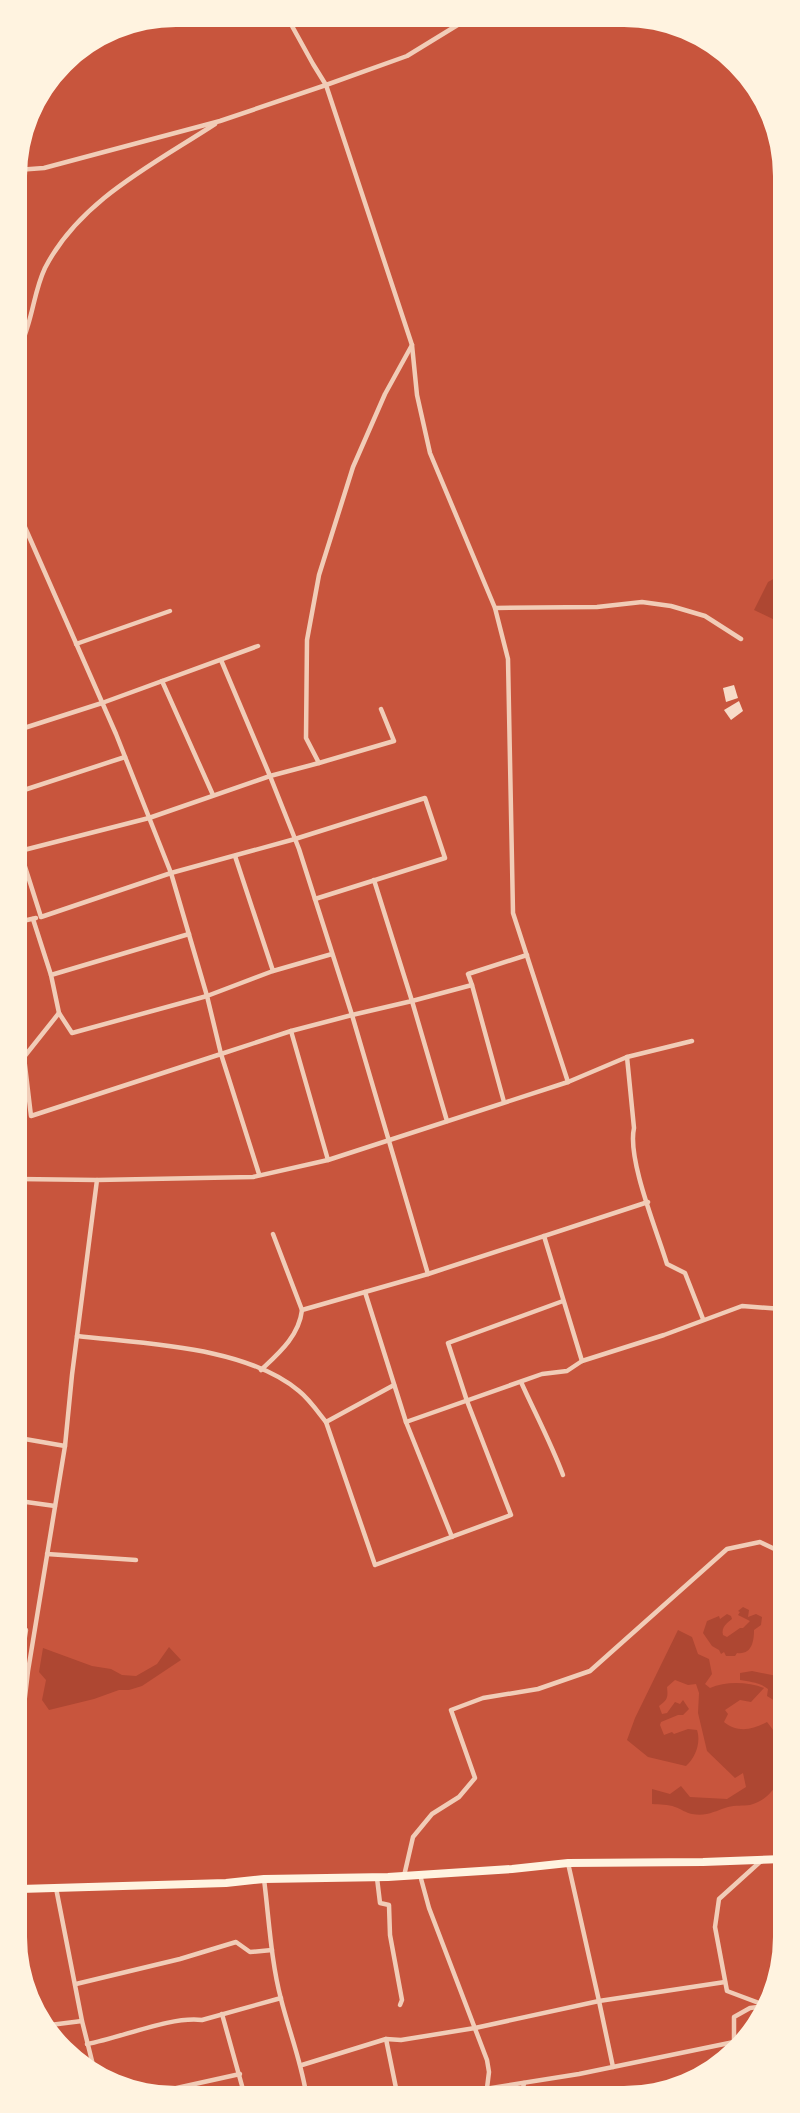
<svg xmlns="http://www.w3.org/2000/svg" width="800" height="2113" viewBox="0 0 800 2113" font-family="Signika,sans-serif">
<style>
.green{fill:#ae4732}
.building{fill:#f7dbc8}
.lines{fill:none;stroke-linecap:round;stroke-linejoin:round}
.minor{stroke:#f1ccb7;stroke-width:4.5}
.primary{stroke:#fff3e0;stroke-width:8}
</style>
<rect width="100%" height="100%" fill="#c8553d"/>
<g class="green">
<polygon points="777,577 781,589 781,623 754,610 768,582"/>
<path d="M743 1607 749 1610 748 1617 756 1614 762 1617 761 1625 754 1630C754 1641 752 1655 737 1653L735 1656H726L724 1652 721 1654 719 1650 712 1646 703 1633 707 1621 719 1616 720 1619 727 1614 731 1616 732 1619C727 1623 721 1627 723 1635L727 1637 740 1628H743L750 1621 738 1615 740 1612 738 1611Z"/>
<path d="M678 1630 692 1637 698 1654 709 1659 712 1674 705 1684 710 1688C726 1681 748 1682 764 1688L751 1702 740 1700 725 1710 728 1714 724 1722C737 1733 753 1730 767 1722 776 1733 781 1742 779 1757L783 1760C783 1779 771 1800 750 1805 743 1806 735 1805 728 1807 715 1811 706 1817 692 1814 686 1813 681 1809 675 1807 668 1804 660 1805 652 1804V1789L670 1794 681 1786 690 1797 727 1799 746 1787 743 1773 735 1778 707 1751 698 1713 699 1693 696 1684 688 1685 675 1680 667 1687C668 1697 668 1700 659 1706L662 1714 667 1713 675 1702 680 1704 683 1700 689 1709 683 1715H678L661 1722 660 1725 664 1735 672 1732 674 1734 688 1729 697 1730C701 1742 696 1757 686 1766L648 1757 627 1740 635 1718Z"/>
<polygon points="169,1647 181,1660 142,1686 129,1690 119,1690 94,1699 49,1710 42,1700 46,1680 39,1672 43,1648 92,1666 111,1669 122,1675 136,1676 157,1664"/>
<path d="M752 1671 777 1676 783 1673V1692H779V1700L775 1701 767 1696 768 1689C759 1682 750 1682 740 1680V1673Z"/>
</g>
<g class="building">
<polygon points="734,685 738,698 726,702 723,688"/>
<polygon points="739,701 743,711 731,720 724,710"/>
</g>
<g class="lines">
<g class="minor">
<polyline points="287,17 313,64 326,85 412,345 417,395 430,453 495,608 508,659 513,913 568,1082 627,1057 692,1041"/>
<polyline points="17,170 44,168 220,121 326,85 407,56 469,18"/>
<polyline points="412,345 385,394 353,467 319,575 307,640 306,738 319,763 270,776 299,849 352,1015 291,1031 328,1160 568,1082"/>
<path d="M17 356C21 346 25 336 28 325 34 306 36 287 45 268 80 200 154 164 215 124"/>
<polyline points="17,527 24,525 116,734 171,873 207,996 221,1054 291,1031"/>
<polyline points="495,608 597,607 642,602 671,606 705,616 741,639"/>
<polyline points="76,644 170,611"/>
<polyline points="221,660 270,776 149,818 20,851 41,917 171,873 295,839 425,798 445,858 315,899"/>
<polyline points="162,681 213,795"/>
<polyline points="18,730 102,703 258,646"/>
<polyline points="319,763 394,741 381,709"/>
<polyline points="18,792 125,757"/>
<polyline points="235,856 273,971 332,954"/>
<polyline points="374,880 412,1001 352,1015 428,1274"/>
<polyline points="33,919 51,975"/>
<polyline points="18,922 36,918"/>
<polyline points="189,934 51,975 59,1013 24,1057 31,1116 221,1054 259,1174"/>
<polyline points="472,985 504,1102"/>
<polyline points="59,1013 72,1033 207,996 273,971"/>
<path d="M627 1057 634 1128C627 1159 657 1231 667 1264L685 1273 703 1319"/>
<polyline points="447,1121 412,1001 472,985 468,974 527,955"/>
<polyline points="18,1179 97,1180"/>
<polyline points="544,1236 582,1361"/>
<polyline points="365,1292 406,1422 542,1374 567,1371 582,1361 664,1335 742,1306 782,1309"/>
<polyline points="302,1310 428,1274 648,1202"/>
<path d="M77 1336C145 1344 245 1346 299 1391 309 1399 318 1412 326 1422L394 1385"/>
<path d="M261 1370C279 1353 299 1336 302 1310L273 1234"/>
<path d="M521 1382C535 1413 551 1443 563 1475"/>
<polyline points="326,1422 375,1565 511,1515 467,1401 448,1343 563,1301"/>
<polyline points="406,1422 452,1537"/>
<polyline points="19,1438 65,1446"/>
<polyline points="19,1501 55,1506"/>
<polyline points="47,1554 136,1560"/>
<polyline points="19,1629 26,1630 19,1675"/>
<polyline points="19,1748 28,1671 65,1446 72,1375 97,1180 253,1177 328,1160"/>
<polyline points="19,1784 24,1889"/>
<polyline points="761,1861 719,1899 715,1927 727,1991 764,2005"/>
<polyline points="568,1863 599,2001 725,1982"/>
<polyline points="420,1875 429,1908 487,2060 489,2072 487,2088"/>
<polyline points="404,1876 413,1837 432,1814 459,1797 475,1778 451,1710 483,1698 538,1689 590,1671 727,1549 760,1542 783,1553"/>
<polyline points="377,1878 380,1903 389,1905 390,1935 402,2000 400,2005"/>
<path d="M264 1879C269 1919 271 1961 281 1999 289 2031 301 2061 306 2093"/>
<polyline points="56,1888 82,2021 93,2065"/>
<polyline points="76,1984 180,1959 236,1942 250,1952 272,1950"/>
<polyline points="222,2014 244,2093"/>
<polyline points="50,2025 82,2021"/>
<path d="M87 2044C121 2038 170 2016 202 2020L281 1998"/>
<polyline points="302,2065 386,2039"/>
<polyline points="154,2093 240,2074"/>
<polyline points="397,2093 386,2039 401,2040 475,2028 599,2001 613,2067"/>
<polyline points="460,2093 579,2074 734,2042 734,2017 750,2008 766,2006"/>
<polyline points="522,2093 524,2083"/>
</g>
<polyline class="primary" points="20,1889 226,1883 264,1879 388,1877 512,1869 568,1863 703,1862 783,1859"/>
</g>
<path d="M0 0H800V2113H0ZM176 27H624A149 149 0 0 1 773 176V1937A149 149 0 0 1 624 2086H176A149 149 0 0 1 27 1937V176A149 149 0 0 1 176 27Z" fill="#fff3e0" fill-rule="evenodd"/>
</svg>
